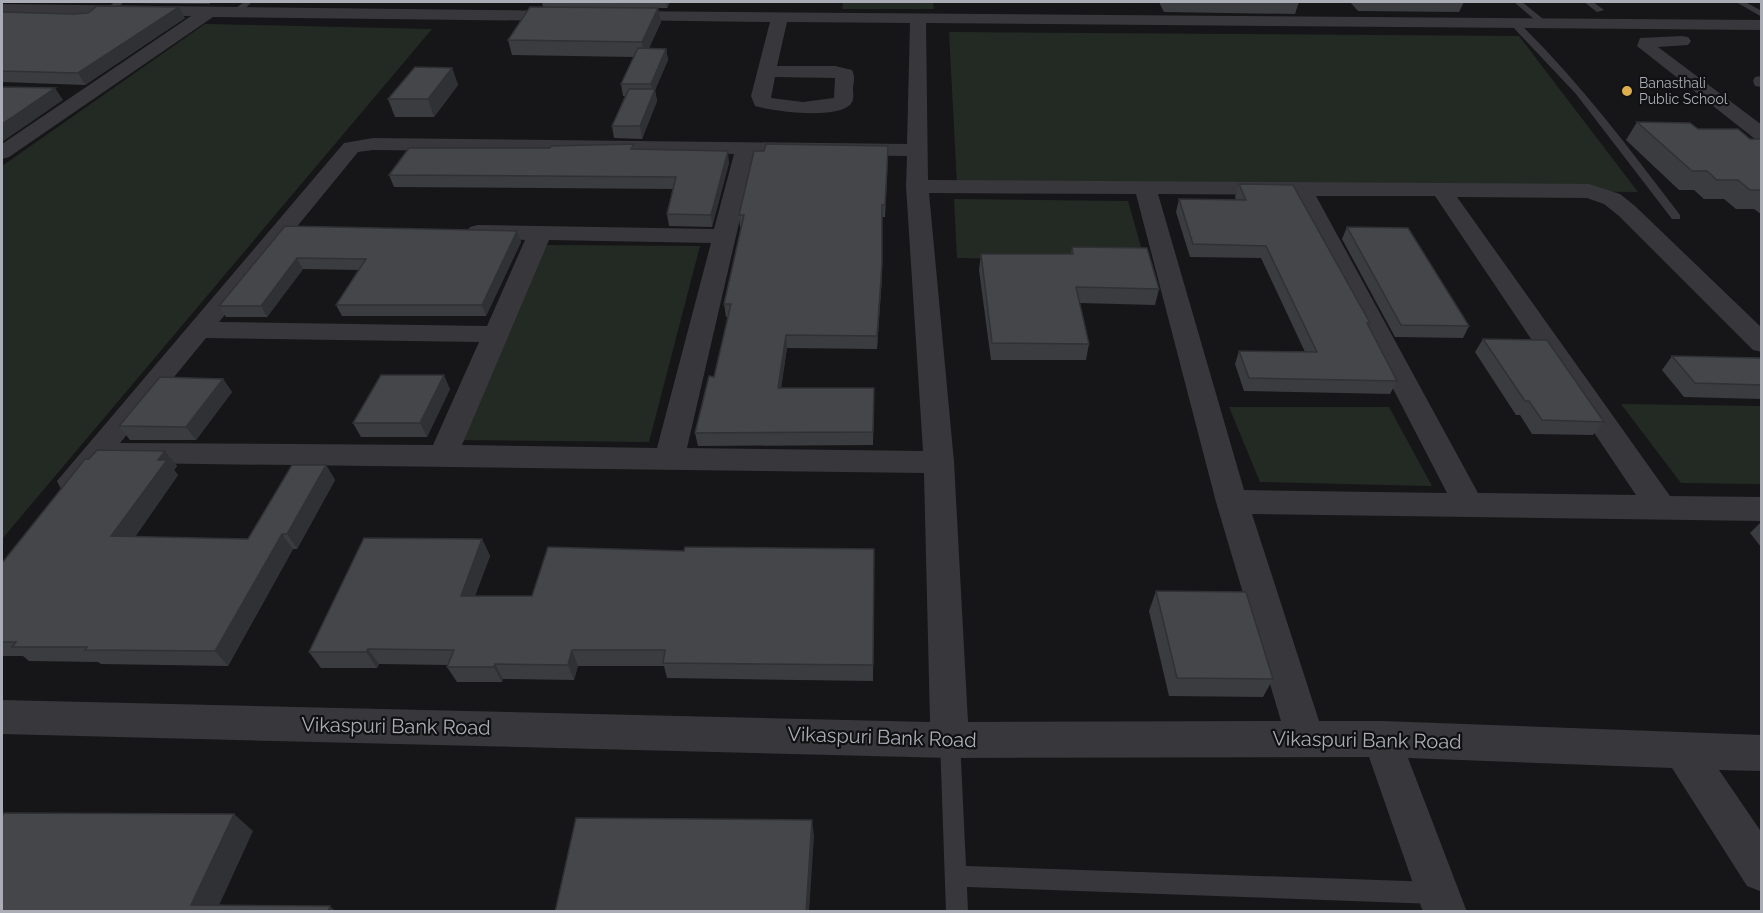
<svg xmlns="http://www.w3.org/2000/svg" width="1763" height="913" viewBox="0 0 1763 913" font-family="Raleway,sans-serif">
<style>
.green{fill:#232a24}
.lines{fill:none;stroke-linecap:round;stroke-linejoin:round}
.lane{fill:#38383c;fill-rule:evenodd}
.street{fill:#38383c;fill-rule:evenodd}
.wall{fill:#3b3c40}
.shaded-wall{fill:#303134}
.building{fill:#45464a;stroke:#303134;stroke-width:1.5}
.poi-dot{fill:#dbaf4b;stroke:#111113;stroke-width:2}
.labels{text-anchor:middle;stroke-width:4.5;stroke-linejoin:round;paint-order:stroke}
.far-poi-label{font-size:14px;fill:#aaadb6;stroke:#111113;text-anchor:start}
.near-street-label{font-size:20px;fill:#aaadb6;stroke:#111113}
</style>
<rect width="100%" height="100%" fill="#161618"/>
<g class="green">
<polygon points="843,2 933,2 934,9 842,9"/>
<polygon points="205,24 432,29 2,539 2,166"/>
<polygon points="949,32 1519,36 1638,192 957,185"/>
<polygon points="954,199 1128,201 1145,261 957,258"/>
<polygon points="545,245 700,246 649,442 456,440"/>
<polygon points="1621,404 1761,406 1761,484 1681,483"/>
<polygon points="1229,407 1389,407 1432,486 1260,482"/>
</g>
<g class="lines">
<g class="lane">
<polygon points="115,2 124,2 111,13 105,13 105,9"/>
<polygon points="244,2 252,2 238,15 232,15 232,11"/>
<polygon points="1514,2 1522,2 1548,23 1541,25"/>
<polygon points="1584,2 1593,2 1604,10 1597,12"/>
<polygon points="1736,2 1745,2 1762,11 1762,17"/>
<path d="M1511 21H1517C1578 80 1628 147 1680 215V219H1672L1576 94 1511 25Z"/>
<polygon points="950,731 957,734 960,740 966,866 1435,882 1443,885 1446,893 1443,901 1435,904 967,887 968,912 946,912 940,740 943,734"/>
</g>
<g class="street">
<polygon points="2,4 565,11 573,16 565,21 213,17 9,157 2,159 2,144 191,16 2,14"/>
<path d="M619 11 1762 20V30L926 23 928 180 1589 184 1620 194 1635 206 1762 328V352L1753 350 1619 216 1604 204 1587 198 1457 197 1670 496 1762 497V521L1252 514 1319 721H1382L1762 735V771L1719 770 1762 833V892L1747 886 1672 768 1408 758 1467 912H1423L1369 757 950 758 2 734V700L930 722 924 473 126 463 115 460 112 453C98 471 86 497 61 489L57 481 344 143 373 138 907 144 910 23 787 22 777 66H835L852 70C855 76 854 81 853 88 853 92 854 99 852 102 842 121 772 111 755 106L751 96 770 22 613 20 611 16 613 12ZM775 77 835 78 834 98 803 102 771 98ZM373 150 734 154 714 229 478 225 470 227 466 232 470 237 525 240 487 326 219 322 358 152ZM755 154 907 156 906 186 923 451 687 448ZM929 193 1136 194 1216 502 1281 721 968 722 954 462ZM1158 194 1293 195 1447 493 1244 490ZM1316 196H1435L1636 495 1478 493ZM549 240 711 243 657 448 462 445ZM206 338 479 342 433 445 120 443Z"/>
<polygon points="1682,36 1688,37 1691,41 1688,45 1658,47 1762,125 1762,141 1755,139 1637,46 1640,38"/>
<polygon points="1762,76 1762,87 1755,86 1753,81 1755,77"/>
</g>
</g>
<g class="wall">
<polygon points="125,2 212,2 209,4 126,3"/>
<polygon points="542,2 775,2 670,2 667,8 658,8 661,22 649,48 666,49 668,60 655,90 657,101 642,139 614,138 612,126 625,96 623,96 621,84 634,57 512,55 508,40 543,7"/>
<polygon points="1159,2 1299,2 1295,14 1164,12"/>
<polygon points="1350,2 1464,2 1459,12 1358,11"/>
<polygon points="2,12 185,18 85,85 2,82"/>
<polygon points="452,68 458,85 434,117 395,117 388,99"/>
<polygon points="1637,122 1698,129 1750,139 1761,139 1761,214 1754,209 1736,209 1724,199 1704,199 1694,190 1679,190 1626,140"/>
<polygon points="634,144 635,149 729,163 712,227 669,226 667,214 673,189 394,187 389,175 550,148"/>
<polygon points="888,159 885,217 882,217 882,277 877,349 787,348 781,388 874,388 873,445 698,446 695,433 714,377 728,317 726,317 724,304 741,227 740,227 739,215"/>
<polygon points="1239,184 1370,323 1368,326 1397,381 1390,394 1244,391 1235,364 1239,351 1305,352 1261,258 1190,257 1176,212 1179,199 1236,200 1235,197"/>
<polygon points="285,226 517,231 521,242 486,316 342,316 336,305 359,270 303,269 267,317 226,317 219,306"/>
<polygon points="1347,227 1469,326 1463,338 1395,337 1342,239"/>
<polygon points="1072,247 1159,289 1155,305 1080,303 1089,344 1086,360 991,360 979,270 981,254 1071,254"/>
<polygon points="1483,339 1604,422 1593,435 1532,434 1520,415 1516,415 1475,352"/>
<polygon points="1672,356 1761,359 1761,399 1684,397 1662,370"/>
<polygon points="223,379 232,392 196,440 130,440 119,426"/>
<polygon points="450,389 427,437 361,437 353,423"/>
<polygon points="165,451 177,466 174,470 178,475 135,537 248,539 326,465 335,480 297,549 293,549 228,666 101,664 98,662 29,661 23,656 2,656 2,563"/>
<polygon points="1761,522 1761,547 1750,533"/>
<polygon points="482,539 490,556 475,596 532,596 684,551 874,549 873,681 667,678 664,666 578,666 574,680 503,679 502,682 457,682 447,667 448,665 379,664 377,668 321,668 309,652"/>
<polygon points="1156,591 1273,679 1263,697 1169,696 1149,611"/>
</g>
<g class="shaded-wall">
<polygon points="666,2 673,2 670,2 667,8"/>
<polygon points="179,7 185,18 85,85 78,73"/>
<polygon points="658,8 661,22 645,57 642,42"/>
<polygon points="666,49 668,60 655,90 657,101 642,139 640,126 653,95 651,84"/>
<polygon points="452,68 458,85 434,117 428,99"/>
<polygon points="55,88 63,100 2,142 2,124"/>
<polygon points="728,151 729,163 712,227 711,215"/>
<polygon points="517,231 521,242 486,316 482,305"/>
<polygon points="297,258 303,269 267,317 261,306"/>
<polygon points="882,264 882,277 877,349 877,336"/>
<polygon points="786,335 787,348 779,401 778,388"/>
<polygon points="444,375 450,389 427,437 420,423"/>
<polygon points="223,379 232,392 196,440 186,427"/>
<polygon points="165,451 177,466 174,470 178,475 125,551 111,536 158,460"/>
<polygon points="326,465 335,480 297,549 287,534"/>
<polygon points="282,534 293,549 228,666 215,651"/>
<polygon points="482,539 490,556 469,611 461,596"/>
<polygon points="368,649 379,664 377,668 366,652"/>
<polygon points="572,650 578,666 574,680 568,665"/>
<polygon points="495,664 503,679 502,682 494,667"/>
<polygon points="234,814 253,831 216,912 191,905"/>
<polygon points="812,820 814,836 809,912 806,912"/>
<polygon points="330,906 336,912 328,912"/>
</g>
<g class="building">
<polygon points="97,6 179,7 78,73 2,71 2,12 72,14 88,13"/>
<polygon points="530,7 658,8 642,42 508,40"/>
<polygon points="638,48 666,49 651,84 621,84"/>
<polygon points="415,67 452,68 428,99 388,99"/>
<polygon points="2,87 55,88 2,124"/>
<polygon points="629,89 655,89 640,126 612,126"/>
<polygon points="1637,122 1690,123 1698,129 1738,129 1750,139 1761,139 1761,190 1750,190 1738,180 1717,180 1707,171 1692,171"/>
<polygon points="634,144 631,149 728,151 711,215 667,214 676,177 389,175 409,148 550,148 551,146"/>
<polygon points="766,144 888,146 885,205 882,205 882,264 877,336 786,335 778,388 874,388 873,432 695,433 709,376 714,377 731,304 724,304 744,215 739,215 754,151 764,151"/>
<polygon points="1239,184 1293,185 1370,323 1367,323 1397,381 1249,378 1239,351 1317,352 1266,246 1193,244 1179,199 1246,200"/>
<polygon points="285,226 517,231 482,305 336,305 366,259 297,258 261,306 219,306"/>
<polygon points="1347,227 1408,228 1469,326 1401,325"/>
<polygon points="1072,247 1147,248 1159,289 1076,287 1089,344 992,343 981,254 1073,254"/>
<polygon points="1483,339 1547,340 1604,422 1542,420 1529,401 1525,401"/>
<polygon points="1672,356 1760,358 1761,359 1761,385 1695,383"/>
<polygon points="381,375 444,375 420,423 353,423"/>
<polygon points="160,377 223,379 186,427 119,426"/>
<polygon points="97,450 165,451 158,460 167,460 111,536 248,539 292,465 326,465 287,534 282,534 215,651 85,650 87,647 12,647 16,642 2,642 2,563 85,459 89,459"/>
<polygon points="364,538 482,539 461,596 532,596 548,547 684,551 685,547 874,549 873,665 663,663 665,650 572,650 568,665 495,664 494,667 447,667 454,650 368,649 366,652 309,652"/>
<polygon points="1156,591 1246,592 1273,679 1177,678"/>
<polygon points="4,813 234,814 191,905 330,906 328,912 2,912 2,817"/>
<polygon points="576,818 812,820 806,912 555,912"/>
</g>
<circle class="poi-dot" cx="1627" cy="91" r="6"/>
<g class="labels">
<g class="far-poi-label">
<text x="1639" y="88">Banasthali<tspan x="1639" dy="16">Public School</tspan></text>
</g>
<g class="near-street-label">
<text transform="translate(396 726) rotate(1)" y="7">Vikaspuri Bank Road</text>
<text transform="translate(882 737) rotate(2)" y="7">Vikaspuri Bank Road</text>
<text transform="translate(1367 740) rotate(1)" y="7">Vikaspuri Bank Road</text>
</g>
</g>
<rect width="1763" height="913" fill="none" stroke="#aaadb6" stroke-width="6"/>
</svg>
